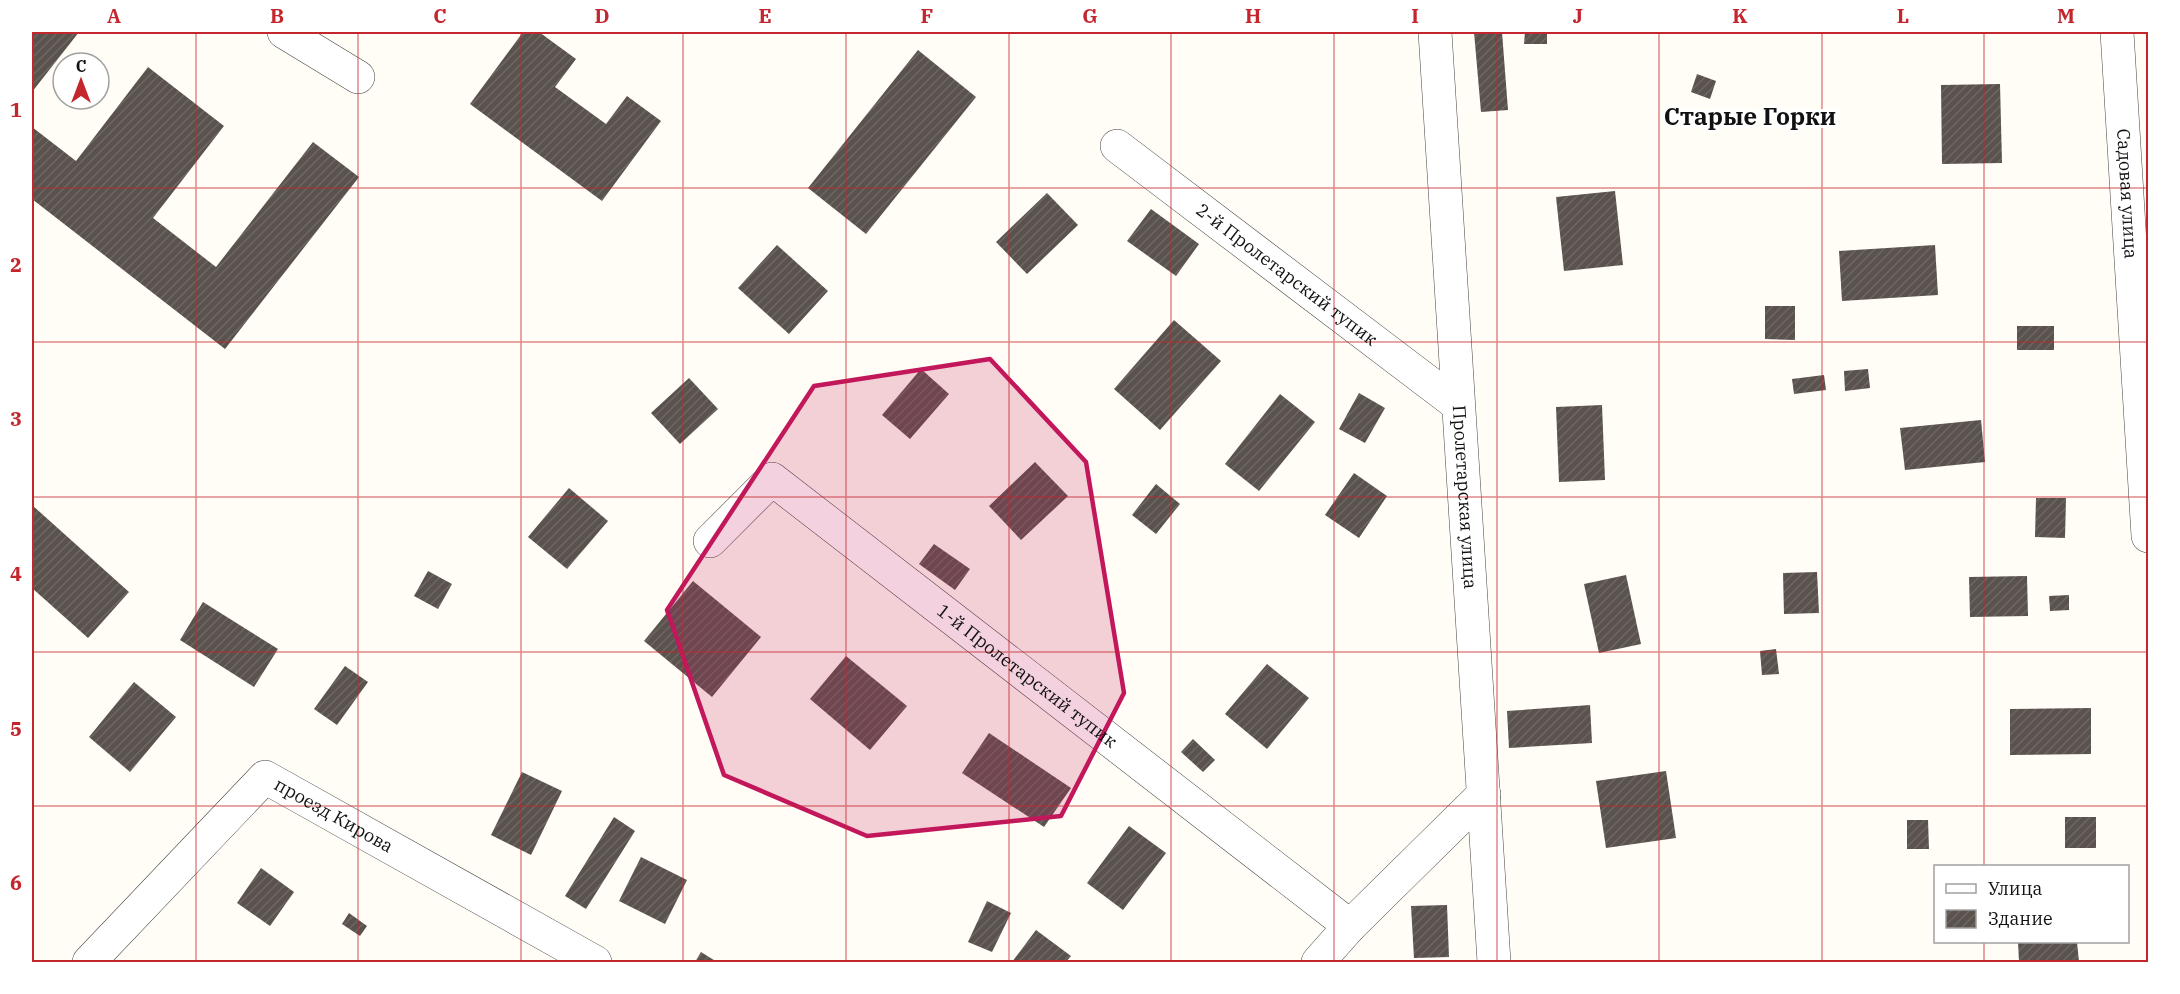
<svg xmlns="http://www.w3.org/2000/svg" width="2180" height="994" viewBox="0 0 2180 994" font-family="'IBM Plex Serif',serif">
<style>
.building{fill:url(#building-hatch)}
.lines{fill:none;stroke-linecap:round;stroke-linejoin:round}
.minor-casing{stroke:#444;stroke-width:34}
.minor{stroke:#fff;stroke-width:33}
.marked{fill:#c2185b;fill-opacity:0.2;stroke:#c2185b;stroke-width:4.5;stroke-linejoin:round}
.grid{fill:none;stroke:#c4262e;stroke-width:1.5;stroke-opacity:0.55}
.labels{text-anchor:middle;stroke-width:6;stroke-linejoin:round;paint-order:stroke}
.street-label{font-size:18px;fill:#111;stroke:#fff}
.district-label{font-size:24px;font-weight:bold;fill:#111;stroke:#fff}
.neatline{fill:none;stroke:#c4262e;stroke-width:2}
.grid-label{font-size:20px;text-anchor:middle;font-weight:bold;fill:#c4262e}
</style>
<defs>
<pattern id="building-hatch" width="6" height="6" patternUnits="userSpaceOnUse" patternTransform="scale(1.5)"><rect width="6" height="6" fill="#5a524d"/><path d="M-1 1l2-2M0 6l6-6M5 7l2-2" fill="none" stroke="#6d6662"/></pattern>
</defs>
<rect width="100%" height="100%" fill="#fffdf5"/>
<g class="building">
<polygon points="32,32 79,32 32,92"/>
<polygon points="523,32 539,32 576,59 555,87 606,124 627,96 661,121 602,201 470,104"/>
<polygon points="1474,32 1502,32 1508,110 1481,112"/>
<polygon points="1525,32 1547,32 1547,44 1524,44"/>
<polygon points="918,50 976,97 866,234 808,188"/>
<polygon points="148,67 224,126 153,218 216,267 313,142 359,177 225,349 32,199 32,127 76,161"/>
<polygon points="1697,74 1716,81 1710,99 1691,92"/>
<polygon points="2000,84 2002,163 1942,164 1941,85"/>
<polygon points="1615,191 1623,265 1564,271 1556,197"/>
<polygon points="1047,193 1078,225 1027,274 996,242"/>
<polygon points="1151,209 1199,244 1176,276 1127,241"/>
<polygon points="777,245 828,291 789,334 738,288"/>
<polygon points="1935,245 1938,295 1842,301 1839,251"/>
<polygon points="1765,306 1795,306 1795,340 1765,339"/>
<polygon points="1174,320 1221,361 1160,430 1114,389"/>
<rect x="2017" y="326" width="37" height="24"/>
<polygon points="921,369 949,394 910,439 882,415"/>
<polygon points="1868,369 1870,388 1845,391 1844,371"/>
<polygon points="1824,375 1826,390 1794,394 1792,379"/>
<polygon points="689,378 718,409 680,444 651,413"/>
<polygon points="1359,393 1385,408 1365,443 1339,429"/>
<polygon points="1280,394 1315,422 1259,491 1225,464"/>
<polygon points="1602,405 1605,480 1559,482 1556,407"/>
<polygon points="1981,420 1985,462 1905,470 1900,428"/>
<polygon points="1035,462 1068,496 1021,540 989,506"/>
<polygon points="1354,473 1387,496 1359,538 1325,515"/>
<polygon points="1156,484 1180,504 1156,534 1132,515"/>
<polygon points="569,488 608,521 567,569 528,537"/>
<polygon points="2036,498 2066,498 2065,538 2035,537"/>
<polygon points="32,505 129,592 88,638 32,588"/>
<polygon points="934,544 970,569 955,590 919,564"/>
<polygon points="428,571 452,584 438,609 414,596"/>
<polygon points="1817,572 1819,613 1784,614 1783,573"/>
<polygon points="1626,575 1641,644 1599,653 1584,584"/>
<polygon points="2027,576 2028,616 1970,617 1969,577"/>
<polygon points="693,581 761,637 712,697 644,641"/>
<polygon points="2069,595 2069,610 2050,611 2049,596"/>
<polygon points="203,602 278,649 254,687 180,640"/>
<polygon points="1776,649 1779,674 1762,675 1760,651"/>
<polygon points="846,656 907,706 870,750 810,699"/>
<polygon points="1267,664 1309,698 1267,749 1225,714"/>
<polygon points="345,666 368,682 337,725 314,709"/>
<polygon points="134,682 176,717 130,772 89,737"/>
<polygon points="1590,705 1592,743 1509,748 1507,711"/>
<polygon points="2091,708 2091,754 2010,755 2010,709"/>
<polygon points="989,733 1071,788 1044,827 962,773"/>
<polygon points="1193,739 1215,760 1203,772 1181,752"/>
<polygon points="1666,771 1676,838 1606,848 1596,781"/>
<polygon points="522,772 562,791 531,855 491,835"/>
<polygon points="614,817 635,831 586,909 565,896"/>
<rect x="2065" y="817" width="31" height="31"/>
<polygon points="1907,820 1928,820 1929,849 1907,849"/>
<polygon points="1129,826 1166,853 1123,910 1087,883"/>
<polygon points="641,857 687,880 665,924 619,901"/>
<polygon points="261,868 294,892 270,926 237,903"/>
<polygon points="987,901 1011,913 992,952 968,942"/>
<polygon points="1447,905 1449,957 1414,958 1411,906"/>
<polygon points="349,913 367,926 360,936 342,924"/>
<polygon points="1036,930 1071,956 1066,962 1012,962"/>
<polygon points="2018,942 2077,942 2079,962 2019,962"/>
<polygon points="701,952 717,962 695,962"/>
<polygon points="1585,960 1586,962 1539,962 1539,961"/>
</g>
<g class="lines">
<g class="minor-casing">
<g id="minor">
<polyline points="284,32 358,77"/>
<path id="s1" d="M1435 32 1494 962"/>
<path id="s2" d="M2117 32 2148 536"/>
<path id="s3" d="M1117 146 1457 404"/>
<path id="s4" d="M710 541 772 479 1350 926"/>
<path id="s5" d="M89 962 265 777 595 962"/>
<polyline points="1318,962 1350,926 1484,794"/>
</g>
</g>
<use href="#minor" class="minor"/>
</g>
<path class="marked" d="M990 359 1086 462 1124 693 1061 816 867 836 724 775 667 610 814 386Z"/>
<path class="grid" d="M196 32V962M358 32V962M521 32V962M683 32V962M846 32V962M1009 32V962M1171 32V962M1334 32V962M1497 32V962M1659 32V962M1822 32V962M1984 32V866M32 188H2148M32 342H2148M32 497H2148M32 652H2148M32 806H2148M1984 942V962"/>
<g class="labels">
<g class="street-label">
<text dy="6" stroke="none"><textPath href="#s2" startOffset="162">Садовая улица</textPath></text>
<text dy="6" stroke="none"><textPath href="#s3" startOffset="213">2-й Пролетарский тупик</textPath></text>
<text dy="6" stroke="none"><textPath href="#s1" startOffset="466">Пролетарская улица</textPath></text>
<text dy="6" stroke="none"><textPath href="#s4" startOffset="410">1-й Пролетарский тупик</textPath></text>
<text dy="6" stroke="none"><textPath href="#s5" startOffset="334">проезд Кирова</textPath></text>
</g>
<g class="district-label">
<text x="1750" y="125">Старые Горки</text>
</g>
</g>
<rect width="2180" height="994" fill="none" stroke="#ffffff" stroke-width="66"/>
<rect x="1934" y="865" width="195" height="78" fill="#ffffff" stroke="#a0a0a0" stroke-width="1.5"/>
<rect x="1946" y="884" width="30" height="9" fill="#ffffff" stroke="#a0a0a0" stroke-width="1.5"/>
<text x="1988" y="895" font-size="18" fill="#111111">Улица</text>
<rect x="1946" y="910" width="30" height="18" fill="url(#building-hatch)" stroke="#a0a0a0" stroke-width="1.5"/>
<text x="1988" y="925" font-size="18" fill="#111111">Здание</text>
<g transform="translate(81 81)"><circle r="28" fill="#ffffff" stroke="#a0a0a0" stroke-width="1.5"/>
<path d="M0-4.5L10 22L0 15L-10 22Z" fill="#c4262e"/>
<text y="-9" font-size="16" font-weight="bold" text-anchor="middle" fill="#111111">С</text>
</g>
<rect x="33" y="33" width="2114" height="928" class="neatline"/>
<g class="grid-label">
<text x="114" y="23">A</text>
<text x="277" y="23">B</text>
<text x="440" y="23">C</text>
<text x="602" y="23">D</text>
<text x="765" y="23">E</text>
<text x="927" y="23">F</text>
<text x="1090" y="23">G</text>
<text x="1253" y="23">H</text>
<text x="1415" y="23">I</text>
<text x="1578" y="23">J</text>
<text x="1740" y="23">K</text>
<text x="1903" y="23">L</text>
<text x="2066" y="23">M</text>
<text x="16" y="117">1</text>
<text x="16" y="272">2</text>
<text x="16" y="426">3</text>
<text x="16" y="581">4</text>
<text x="16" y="736">5</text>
<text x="16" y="890">6</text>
</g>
</svg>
